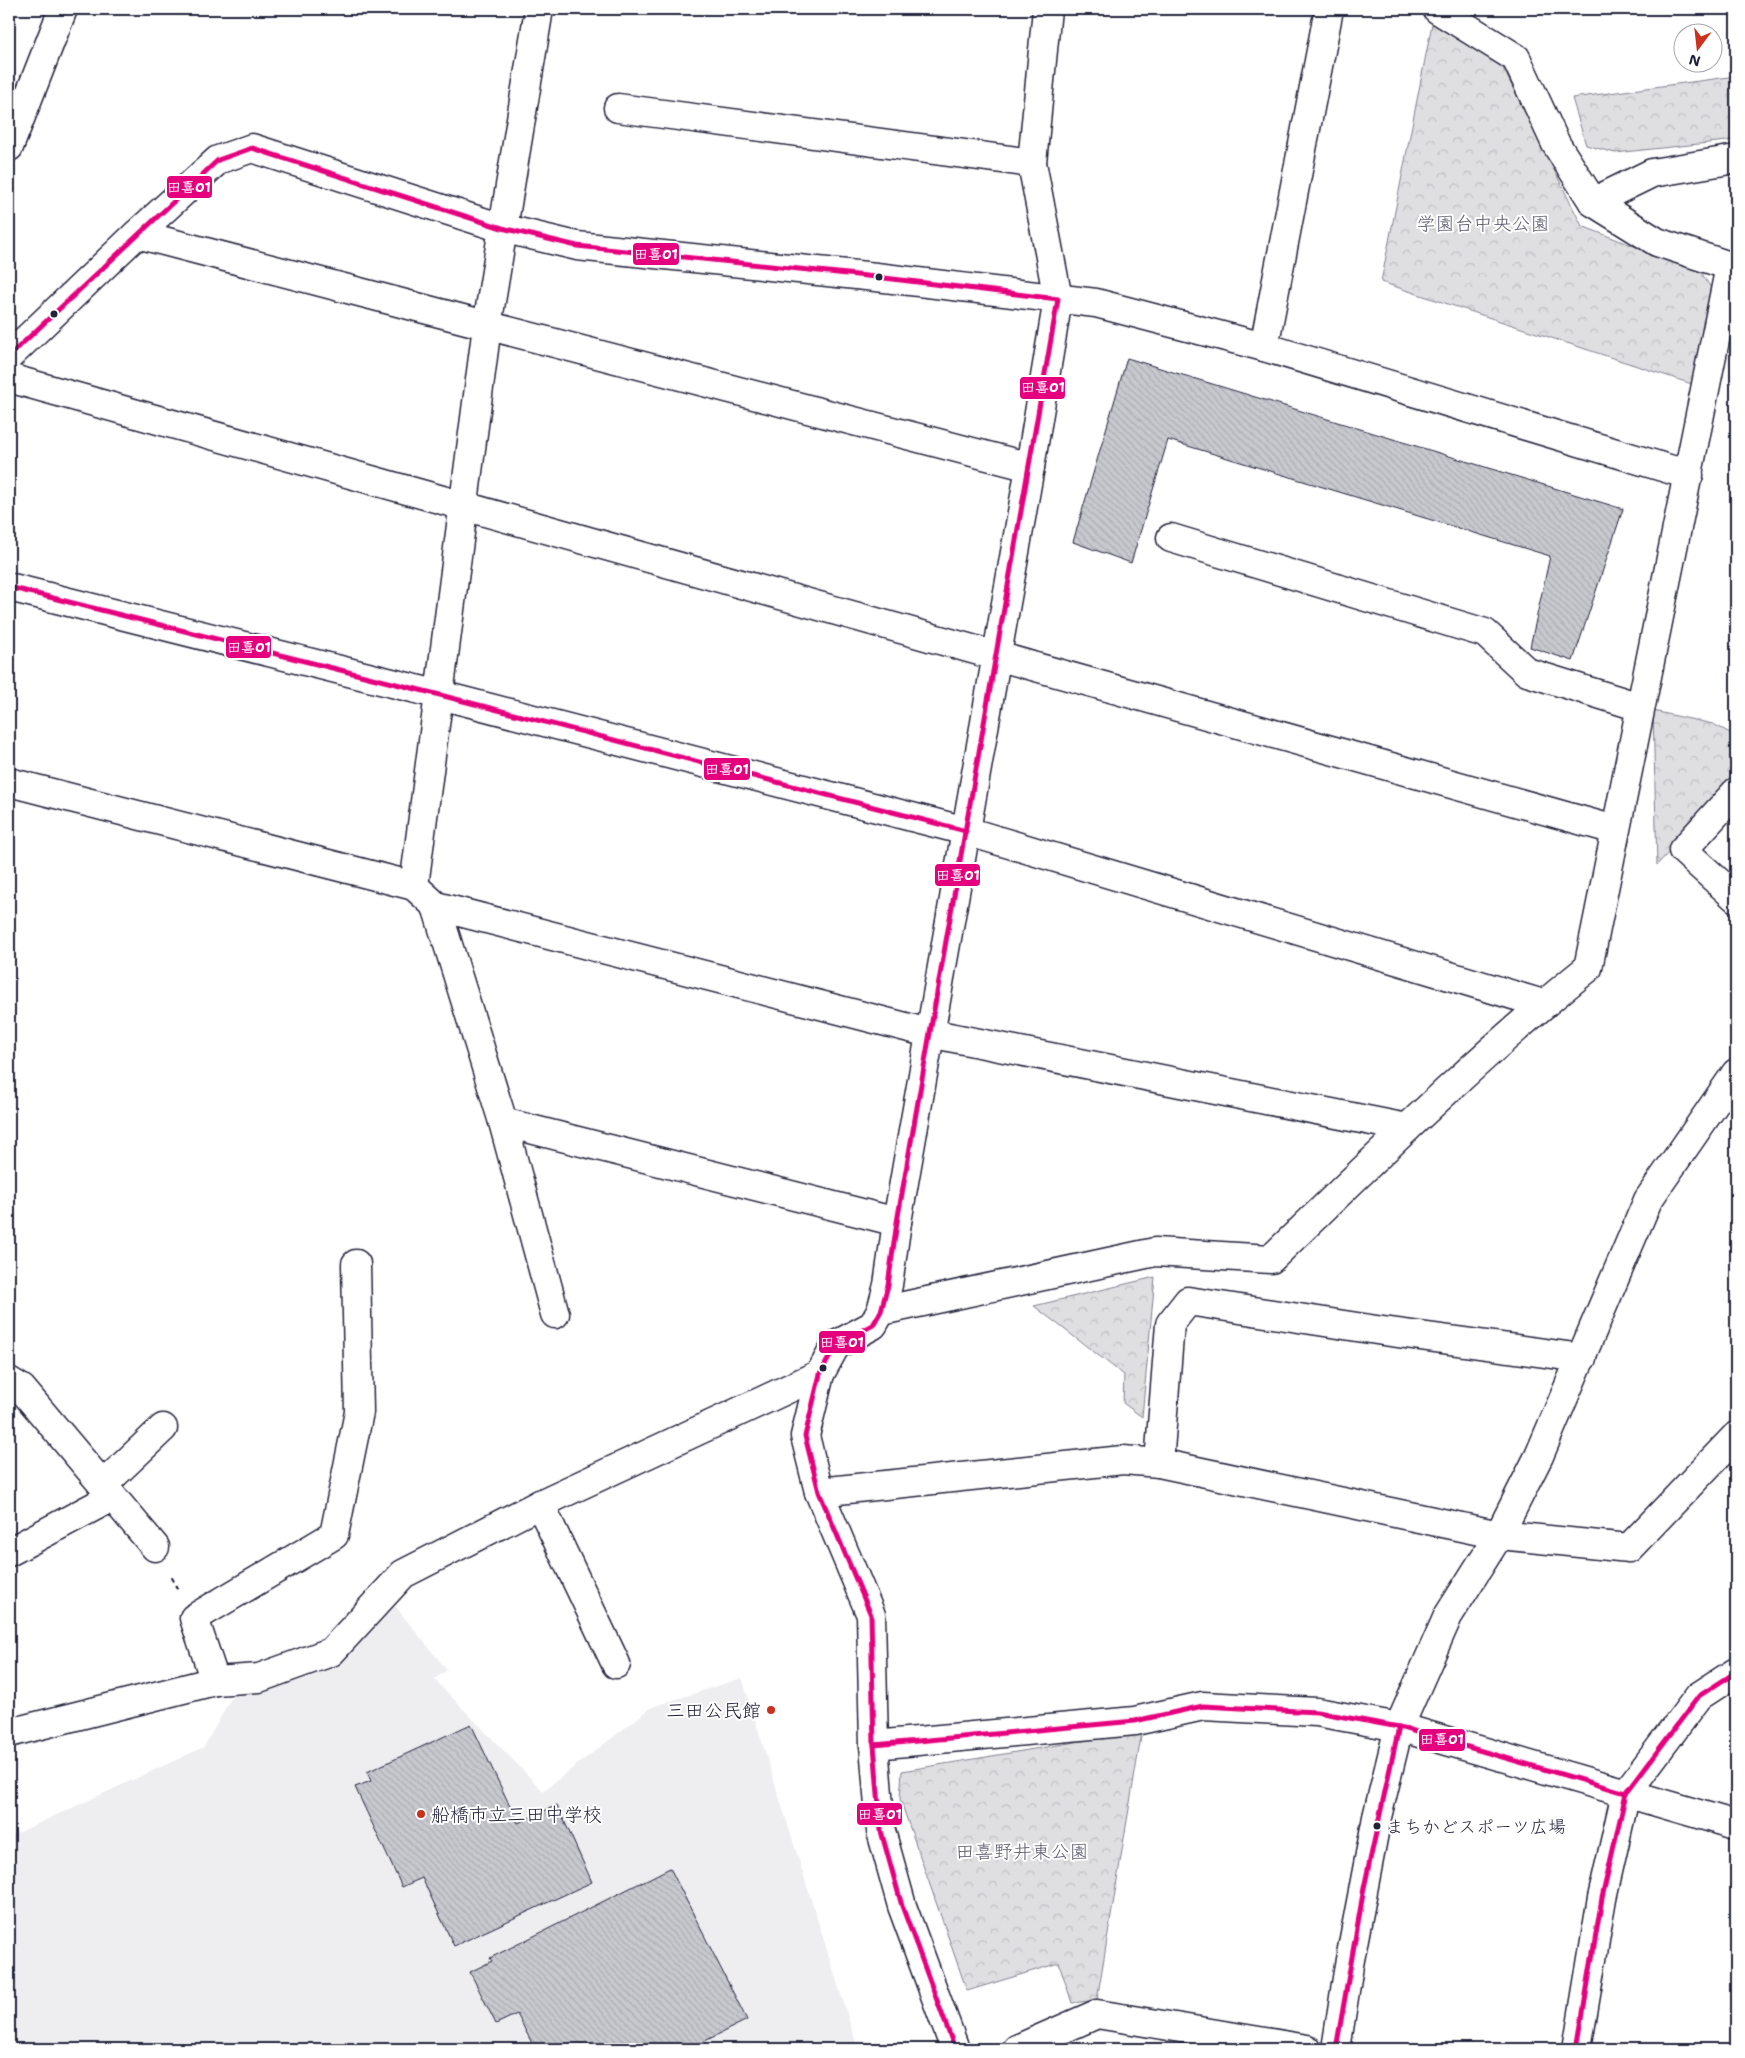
<svg xmlns="http://www.w3.org/2000/svg" width="1745" height="2058" viewBox="0 0 1745 2058" font-family="'Shantell Sans','Klee One',sans-serif">
<style>
.built{fill:#eeeef1}
.park{fill:url(#park-crowns);stroke:#80808e}
.building{fill:url(#building-back-hatch);stroke:#22223b}
.lines{fill:none;stroke-linecap:round;stroke-linejoin:round}
.minor-casing{stroke:#22223b;stroke-width:31}
.path{stroke:#22223b;stroke-width:3;stroke-dasharray:5 4;stroke-linecap:butt}
.minor{stroke:#fff;stroke-width:28}
.bus-1-casing{stroke:#fff;stroke-width:9}
.bus-1{stroke:#e5007d;stroke-width:5}
.bus-dot{fill:#22223b;stroke:#fff;stroke-width:2}
.poi-dot{fill:#c8321e;stroke:#fff;stroke-width:2}
.labels{text-anchor:middle;stroke-width:4;stroke-linejoin:round;paint-order:stroke}
.bus-label{font-size:18px;fill:#22223b;stroke:#fff;text-anchor:start}
.park-label{font-size:19px;fill:#5b5b6d;stroke:#fff}
.poi-label{font-size:19px;fill:#22223b;stroke:#fff;text-anchor:end}
.line-badge{stroke:#fff;stroke-width:2}
.badge-label{font-size:14px;text-anchor:middle;font-weight:bold;fill:#fff}
</style>
<defs>
<pattern id="park-crowns" width="20" height="18" patternUnits="userSpaceOnUse" patternTransform="scale(1.25)"><rect width="20" height="18" fill="#dfdfe2"/><path d="M2 6a3 3 0 1 1 6 0M12 15a3 3 0 1 1 6 0" fill="none" stroke="#bfbfc3"/></pattern>
<pattern id="building-back-hatch" width="6" height="6" patternUnits="userSpaceOnUse" patternTransform="scale(1.25)"><rect width="6" height="6" fill="#c8c8cf"/><path d="M-1 5l2 2M0 0l6 6M5-1l2 2" fill="none" stroke="#acacb3"/></pattern>
</defs>
<rect width="100%" height="100%" fill="#fff"/>
<filter id="ink" filterUnits="userSpaceOnUse"><feTurbulence type="fractalNoise" baseFrequency=".02" numOctaves="2"/><feDisplacementMap in="SourceGraphic" scale="10" xChannelSelector="R" yChannelSelector="G"/><feConvolveMatrix kernelMatrix="1 2 1 2 8 2 1 2 1" color-interpolation-filters="sRGB"/></filter>
<g filter="url(#ink)">
<polygon class="built" points="395,1606 447,1670 434,1679 543,1791 652,1707 742,1678 858,2049 9,2049 9,1837 204,1747 234,1693 262,1689 345,1660"/>
<g class="park">
<polygon points="1433,19 1500,62 1582,226 1701,272 1714,293 1695,385 1381,282"/>
<polygon points="1736,76 1736,140 1615,153 1586,145 1572,98"/>
<polygon points="1653,711 1713,724 1736,736 1736,779 1657,865"/>
<polygon points="1155,1277 1142,1417 1123,1403 1124,1375 1034,1306"/>
<polygon points="1142,1731 1097,2000 1072,2003 1059,1963 967,1991 900,1799 902,1771"/>
</g>
<g class="building">
<polygon points="1127,358 1623,509 1573,661 1530,647 1550,556 1168,440 1131,563 1073,542"/>
<polygon points="471,1724 518,1823 557,1805 592,1882 454,1946 422,1878 402,1887 355,1787 371,1781 367,1772"/>
<polygon points="670,1868 747,2020 689,2049 535,2049 517,2014 496,2024 470,1972 492,1961 490,1958"/>
</g>
<g class="lines">
<g class="minor-casing">
<g id="minor">
<polyline points="618,108 1032,163"/>
<polyline points="9,147 63,9"/>
<polyline points="1593,202 1652,173 1736,159"/>
<polyline points="137,234 1030,467"/>
<polyline points="1264,347 1329,9"/>
<polyline points="9,356 137,234 218,160 252,148 502,228 577,246 876,277 1096,303 1264,347 1689,475"/>
<polyline points="9,378 1615,830"/>
<polyline points="1171,538 1485,633 1527,672 1640,707"/>
<polyline points="9,587 440,695 966,831 1543,1004"/>
<polyline points="9,782 414,886 436,906 929,1033 1407,1128"/>
<polyline points="1736,792 1683,850 1736,898"/>
<polyline points="414,886 487,326 539,9"/>
<polyline points="436,906 503,1122 555,1314"/>
<polyline points="503,1122 897,1222"/>
<path d="M881 1311 1155 1252 1271 1259C1374 1160 1476 1058 1588 968L1730 266 1657 242 1593 202 1556 144 1516 58 1437 9"/>
<polyline points="9,1381 22,1389 155,1547"/>
<polyline points="1159,1463 1170,1324 1188,1301 1383,1331 1582,1358"/>
<polyline points="103,1485 163,1428"/>
<polyline points="819,1492 1123,1460 1159,1463 1499,1535 1629,1548 1736,1436"/>
<polyline points="540,1504 616,1664"/>
<polyline points="9,1552 112,1497"/>
<polyline points="215,1681 194,1618 334,1535 359,1412 356,1264"/>
<polyline points="9,1733 215,1681 259,1678 331,1652 403,1574 540,1504 820,1374"/>
<polyline points="874,1745 1135,1721 1203,1706 1317,1712 1399,1727 1736,1825"/>
<polyline points="955,2049 902,1906 881,1831 874,1745 871,1615 819,1492 805,1436 820,1374 836,1345 873,1325 881,1311 888,1285 897,1222 1030,467 1058,299 1032,163 1047,9"/>
<polyline points="1017,2049 1097,2014 1307,2049"/>
<polyline points="1336,2049 1349,1965 1377,1817 1399,1727 1448,1616 1499,1535 1539,1456 1648,1200 1736,1073"/>
<polyline points="1577,2049 1602,1898 1626,1793 1699,1696 1736,1672"/>
</g>
</g>
<polyline class="path" points="171,1577 178,1589"/>
<use href="#minor" class="minor"/>
<g class="bus-1-casing">
<g id="bus-1">
<polyline points="9,356 218,160 252,148 502,228 577,246 876,277 1058,299 897,1222 888,1285 881,1311 873,1325 836,1345 820,1374 805,1436 819,1492 871,1615 874,1745 881,1831 902,1906 955,2049"/>
<polyline points="9,587 440,695 966,831"/>
<polyline points="874,1745 1135,1721 1203,1706 1317,1712 1399,1727 1626,1793"/>
<polyline points="1336,2049 1364,1888 1399,1727"/>
<polyline points="1577,2049 1602,1898 1626,1793 1699,1696 1736,1672"/>
</g>
</g>
<use href="#bus-1" class="bus-1"/>
</g>
</g>
<g class="bus-dot">
<circle cx="879" cy="277" r="4.5"/>
<circle cx="54" cy="314" r="4.5"/>
<circle cx="823" cy="1368" r="4.5"/>
<circle cx="1377" cy="1826" r="4.5"/>
</g>
<g class="poi-dot">
<circle cx="771" cy="1710" r="5"/>
<circle cx="421" cy="1814" r="5"/>
</g>
<g class="labels">
<g class="bus-label">
<text x="1386" y="1833">まちかどスポーツ広場</text>
</g>
<g class="park-label">
<text x="1483" y="230">学園台中央公園</text>
<text x="1022" y="1858">田喜野井東公園</text>
</g>
<g class="poi-label">
<text x="761" y="1717">三田公民館</text>
<text x="431" y="1821" text-anchor="start">船橋市立三田中学校</text>
</g>
</g>
<g class="line-badge">
<rect x="166" y="175" width="47" height="24" rx="5" fill="#e5007d"/>
<rect x="632" y="242" width="48" height="24" rx="5" fill="#e5007d"/>
<rect x="1019" y="376" width="47" height="24" rx="5" fill="#e5007d"/>
<rect x="225" y="635" width="47" height="24" rx="5" fill="#e5007d"/>
<rect x="703" y="757" width="48" height="24" rx="5" fill="#e5007d"/>
<rect x="934" y="863" width="47" height="24" rx="5" fill="#e5007d"/>
<rect x="818" y="1330" width="48" height="24" rx="5" fill="#e5007d"/>
<rect x="1418" y="1728" width="48" height="24" rx="5" fill="#e5007d"/>
<rect x="856" y="1802" width="47" height="24" rx="5" fill="#e5007d"/>
</g>
<g class="badge-label">
<text x="189" y="192">田喜01</text>
<text x="656" y="259">田喜01</text>
<text x="1043" y="392">田喜01</text>
<text x="249" y="652">田喜01</text>
<text x="727" y="774">田喜01</text>
<text x="958" y="880">田喜01</text>
<text x="842" y="1347">田喜01</text>
<text x="1442" y="1744">田喜01</text>
<text x="880" y="1819">田喜01</text>
</g>
<rect width="1745" height="2058" fill="none" stroke="#fff" stroke-width="30"/>
<rect x="15" y="15" width="1715" height="2028" fill="none" stroke="#22223b" stroke-width="2" filter="url(#ink)"/>
<g transform="translate(1698 48) rotate(195)"><circle r="24" fill="#ffffff" stroke="#a7a7b1"/>
<path d="M0-4L9 19L0 12L-9 19Z" fill="#c8321e"/>
<text y="-8" font-size="14" font-weight="bold" text-anchor="middle" fill="#22223b">N</text>
</g>
</svg>
